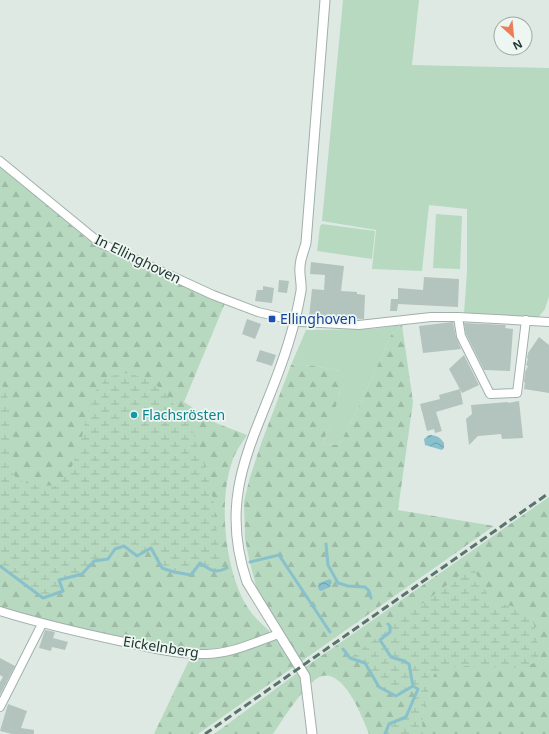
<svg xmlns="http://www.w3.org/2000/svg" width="549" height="734" viewBox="0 0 549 734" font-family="'Noto Sans',sans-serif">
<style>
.grass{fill:#b7d9c0}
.forest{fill:url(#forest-firs)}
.wetland{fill:url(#wetland-marsh)}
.water{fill:url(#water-waves)}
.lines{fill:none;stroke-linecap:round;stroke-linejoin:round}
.stream{stroke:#88c1cc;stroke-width:3}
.building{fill:#b3c3bd}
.minor-casing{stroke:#a1b0ab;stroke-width:10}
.tertiary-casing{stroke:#a1b0ab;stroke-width:11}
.minor{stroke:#fff;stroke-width:8}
.tertiary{stroke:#fff;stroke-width:9}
.rail{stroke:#5a736c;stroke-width:3;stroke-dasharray:8 4;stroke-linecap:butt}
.transit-dot{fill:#1a4fb4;stroke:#eef6f2;stroke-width:1.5}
.culture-dot{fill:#0f9aa8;stroke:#eef6f2;stroke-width:1.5}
.labels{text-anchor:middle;stroke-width:3.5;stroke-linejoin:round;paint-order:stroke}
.street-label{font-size:14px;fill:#203731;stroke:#eef6f2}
.transit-label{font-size:14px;fill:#164399;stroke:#eef6f2;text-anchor:start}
.culture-label{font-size:14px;fill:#0d838f;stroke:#eef6f2;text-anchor:start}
</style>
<defs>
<pattern id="forest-firs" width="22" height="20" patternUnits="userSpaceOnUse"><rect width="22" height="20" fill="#b7d9c0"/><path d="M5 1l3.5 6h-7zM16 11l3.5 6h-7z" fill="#9dbba5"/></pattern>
<pattern id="wetland-marsh" width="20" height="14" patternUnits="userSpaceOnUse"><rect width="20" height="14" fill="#b7d9c0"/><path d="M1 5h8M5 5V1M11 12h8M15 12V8" fill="none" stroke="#9dbba5"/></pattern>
<pattern id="water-waves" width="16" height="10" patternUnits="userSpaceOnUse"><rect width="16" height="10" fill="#88c1cc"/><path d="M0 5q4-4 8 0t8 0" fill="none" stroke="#6f9ea6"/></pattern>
</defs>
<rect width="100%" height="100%" fill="#dee9e4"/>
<g class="grass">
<polygon points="343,0 419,0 412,65 549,68 549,296 545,309 538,318 464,313 467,272 467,209 429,205 422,271 372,269 376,230 322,221"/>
<polygon points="436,214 462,216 460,269 433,268"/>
<polygon points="322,224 375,231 372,259 317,251 320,226"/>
<path d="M402 325 391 335 361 403 339 445 323 444 340 392V371C324 368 308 364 291 365L306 330 372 329Z"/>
</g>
<g class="forest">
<path d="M0 166 86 238 107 252 165 278 225 303 184 402 216 423 247 435C242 443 235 452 232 462 218 502 225 572 248 608 254 618 267 628 275 637L256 586 249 559 245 539 244 501 250 477 262 441 291 365C308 364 324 368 340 371L342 373C342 397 330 421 323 444L339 445 361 403 391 335 402 325 413 402 398 510 494 526 198 734H154L191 656 27 615 0 607Z"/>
<path d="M549 497V734H369C363 719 345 670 322 676 307 680 282 721 273 734H214L304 668Z"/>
</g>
<g class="wetland">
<path d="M126 373 150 379 167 395 192 429 207 473 214 503 221 571H212L200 563 191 575 174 572 162 568 151 548 137 556 124 546 115 549 108 559 94 561 82 574 60 580 63 591 43 598 0 566V383C17 402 8 438 9 461 9 468 14 477 19 480 29 486 45 485 56 486L70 471 80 446 86 418 96 390 107 377Z"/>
<path d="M472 566 492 603C501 604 518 606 525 612 539 622 537 645 539 662L514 668 459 666 435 673C428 687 420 718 423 734H385L389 724 406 717 418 689 413 686 396 696 379 687 365 663 350 658Z"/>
</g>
<g class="water">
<path d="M429 435C436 435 440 437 444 443V448L442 450 425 445 424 439Z"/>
<polygon points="330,579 332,582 330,587 321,591 319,590 318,587 319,583"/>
</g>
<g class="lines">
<g class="stream">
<polyline points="326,544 328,565 338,583 348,586 365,587 369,591 371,598"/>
<polyline points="250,562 279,555 330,632"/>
<path d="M0 566 43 598 63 591 59 580 82 574 94 561 108 559 115 549 124 546 137 556 151 548 162 568 174 572 191 575 200 563C211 570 214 574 227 568"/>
<polyline points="388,624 390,626 390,632 380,640 391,657 404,661 409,664 413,686"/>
<polyline points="343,649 350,658 365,663 379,687 396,696 413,686 418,689 406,717 389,724 385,734"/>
</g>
</g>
<g class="building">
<polygon points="311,262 344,266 341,291 357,292 357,294 365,295 364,319 309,317 312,289 324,290 325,275 310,274"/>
<polygon points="424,277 459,279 458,307 398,304 397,311 390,311 391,299 398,299 398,288 423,290"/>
<polygon points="279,280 289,281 287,293 278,292"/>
<polygon points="263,286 274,288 272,303 255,301 257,290 263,290"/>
<polygon points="247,319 261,324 255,339 242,334"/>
<polygon points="453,322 456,337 461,349 423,353 419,326"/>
<polygon points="464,323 506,325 505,328 513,329 510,371 484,370 466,334"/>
<polygon points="539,337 549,345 549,393 524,389 525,383 524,382 525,372 528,366 526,365 528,359 527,358 528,353"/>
<polygon points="260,350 276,355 272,366 256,361"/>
<polygon points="464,355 479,385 462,393 449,369"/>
<polygon points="460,389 463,404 436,412 442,431 435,433 434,429 427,431 420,404 440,399 439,395"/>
<polygon points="519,401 523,438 502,439 501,434 478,436 469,445 466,419 472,414 471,405 508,402 508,403"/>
<polygon points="45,630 55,632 53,638 68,642 65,650 52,647 51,651 39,648"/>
<polygon points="0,658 15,666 0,695 0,682 3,677 0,675"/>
<polygon points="8,704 27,711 21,728 34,730 34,734 12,734 0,731"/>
</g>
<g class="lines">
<g class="minor-casing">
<g id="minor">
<polyline points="0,161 100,243 213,295 258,312 301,322 359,325 431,317 458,317 549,322"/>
<polyline points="458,317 461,336 490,394 517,393 526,320"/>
<path d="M0 611C41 624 82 633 124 642 150 648 179 655 206 654 231 654 255 642 279 634"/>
<polyline points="0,707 42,624"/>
</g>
</g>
<g class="tertiary-casing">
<path id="tertiary" d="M312 734 305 676 247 582C214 485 263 429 289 341 294 325 298 308 301 291 302 283 299 275 300 267 300 259 304 251 306 243L325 0"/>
</g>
<use href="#minor" class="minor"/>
<use href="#tertiary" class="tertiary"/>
<polyline class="rail" points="205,734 549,493"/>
</g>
<rect class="transit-dot" x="268" y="315" width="8" height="8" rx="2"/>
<circle class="culture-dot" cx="134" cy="415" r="4"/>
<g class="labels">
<g class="street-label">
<text transform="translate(138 259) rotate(26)" y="5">In Ellinghoven</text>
<text transform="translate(161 647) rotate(9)" y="5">Eickelnberg</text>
</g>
<g class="transit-label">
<text x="280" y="324">Ellinghoven</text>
</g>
<g class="culture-label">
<text x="142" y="420">Flachsrösten</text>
</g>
</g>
<g transform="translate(513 36) rotate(153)"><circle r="19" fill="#eef6f2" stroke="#9caaa5"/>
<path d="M0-3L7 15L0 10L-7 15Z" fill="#ea7e5a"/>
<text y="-6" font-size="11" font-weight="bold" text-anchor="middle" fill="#203731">N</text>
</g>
</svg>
